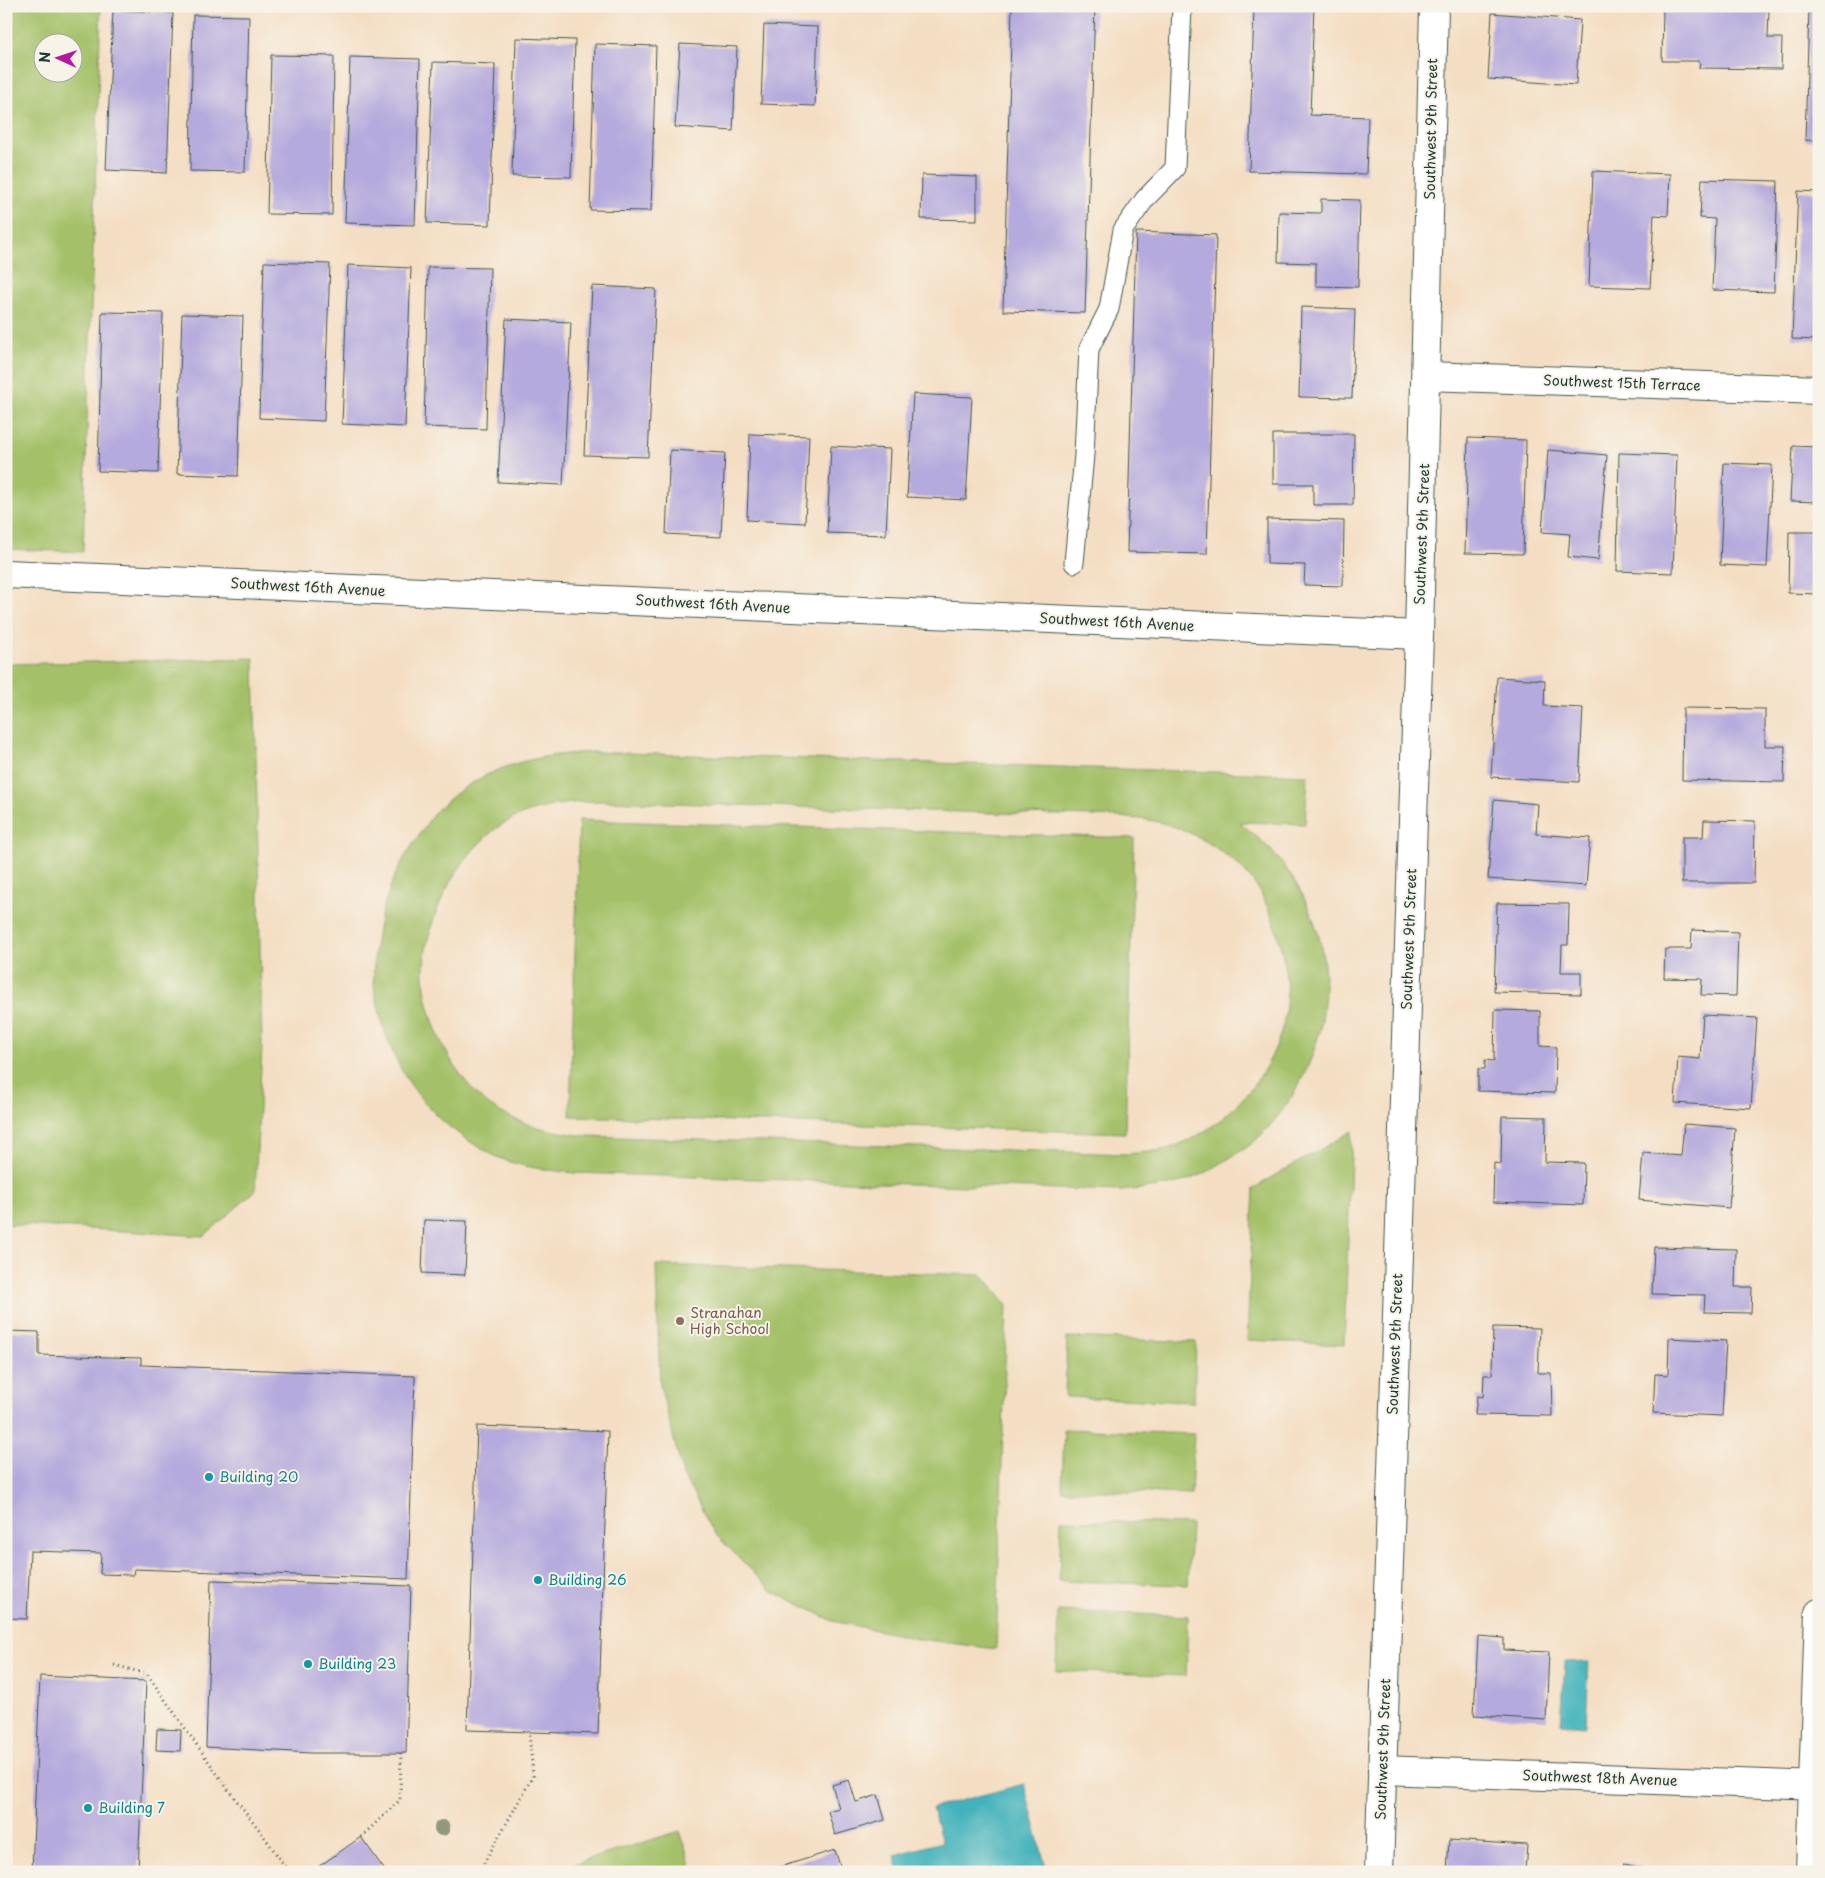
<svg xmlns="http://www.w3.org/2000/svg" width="1825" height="1878" viewBox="0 0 1825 1878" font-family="'Playpen Sans',sans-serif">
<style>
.green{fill:#a4c169;stroke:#627f4e;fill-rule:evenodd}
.water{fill:#42b2bb;stroke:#307878}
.building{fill:#b5aadd}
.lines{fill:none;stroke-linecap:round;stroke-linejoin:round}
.service-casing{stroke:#3f5549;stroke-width:21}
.minor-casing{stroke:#3f5549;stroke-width:30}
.path{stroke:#3f5549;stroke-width:3;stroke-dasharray:1 4;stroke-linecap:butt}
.service{stroke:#fff;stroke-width:19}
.minor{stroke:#fff;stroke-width:28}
.tree{fill:#91987c}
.education-dot{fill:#8d6e63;stroke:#f7f3e8;stroke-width:2}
.culture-dot{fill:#0f9aa8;stroke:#f7f3e8;stroke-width:2}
.labels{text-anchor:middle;stroke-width:4;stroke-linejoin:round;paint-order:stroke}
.street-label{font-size:14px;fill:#1f3d34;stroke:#f7f3e8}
.education-label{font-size:14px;fill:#785e54;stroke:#f7f3e8;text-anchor:start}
.culture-label{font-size:14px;fill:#0d838f;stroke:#f7f3e8;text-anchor:start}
</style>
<rect width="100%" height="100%" fill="#f7f3e8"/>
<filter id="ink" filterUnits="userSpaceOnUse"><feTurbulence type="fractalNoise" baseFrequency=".02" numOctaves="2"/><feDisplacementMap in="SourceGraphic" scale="10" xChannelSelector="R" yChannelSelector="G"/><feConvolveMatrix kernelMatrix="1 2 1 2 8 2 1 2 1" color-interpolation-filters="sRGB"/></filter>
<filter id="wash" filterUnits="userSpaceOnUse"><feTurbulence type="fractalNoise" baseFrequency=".0096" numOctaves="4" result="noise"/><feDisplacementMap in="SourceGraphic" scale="20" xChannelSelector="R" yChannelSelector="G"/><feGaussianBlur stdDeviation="1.12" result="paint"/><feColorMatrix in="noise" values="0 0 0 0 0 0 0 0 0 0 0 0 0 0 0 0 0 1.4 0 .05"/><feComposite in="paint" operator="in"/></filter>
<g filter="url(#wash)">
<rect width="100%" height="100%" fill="#f4dec3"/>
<g class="green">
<path d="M6 6H101L83 552 6 549ZM72 42V72H42V42Z"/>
<polygon points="254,658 262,1046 255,1191 204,1236 6,1224 6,664"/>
<path d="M594 752 1308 775 1305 824 1240 822C1248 830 1258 837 1266 845 1282 861 1295 880 1305 900 1346 981 1321 1079 1256 1140 1249 1147 1237 1153 1228 1159 1212 1169 1196 1179 1177 1183 1159 1188 1139 1189 1121 1191L575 1173C549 1170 522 1168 497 1157 490 1154 484 1149 477 1146 424 1114 392 1069 379 1009 377 1001 374 992 374 983 372 931 387 879 418 837 423 829 429 820 435 812 444 803 462 788 474 782 510 760 552 754 594 752ZM602 801 1121 817C1135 819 1149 819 1162 823 1193 831 1224 850 1246 873 1261 890 1271 912 1277 933 1285 959 1289 988 1285 1015 1276 1071 1228 1127 1175 1146 1161 1152 1142 1152 1127 1154L586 1136C550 1131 520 1126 489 1105 475 1094 464 1080 454 1065 439 1041 429 1016 425 988 417 932 456 853 503 824 532 806 569 802 602 801Z"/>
<polygon points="579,820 1134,838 1125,1133 570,1116"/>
<polygon points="1352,1131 1344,1345 1247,1340 1254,1188"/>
<polygon points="656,1265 982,1275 1007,1304 996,1649 919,1639 833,1621 772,1591 715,1534 683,1475 660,1385"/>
<polygon points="1067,1337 1196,1342 1194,1402 1065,1397"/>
<polygon points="1064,1429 1194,1434 1191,1494 1062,1490"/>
<polygon points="1061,1520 1191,1524 1188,1585 1059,1581"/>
<polygon points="1058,1611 1188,1616 1186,1676 1056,1671"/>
<polygon points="680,1831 693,1872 547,1872 564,1867"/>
</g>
<g class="water">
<polygon points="1589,1661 1586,1726 1561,1724 1565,1662"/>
<polygon points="1024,1784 1047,1872 899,1872 895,1855 942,1842 932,1808"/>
</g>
<g id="blocks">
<g class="building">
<polygon points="1012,6 1095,6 1085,313 1003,311"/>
<polygon points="1254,6 1314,6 1310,115 1368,117 1366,174 1249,171"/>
<polygon points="1663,8 1769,10 1768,38 1782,38 1781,69 1699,68 1700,61 1662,61"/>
<polygon points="113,10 173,13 167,173 106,170"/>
<polygon points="1809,10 1819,11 1819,141 1805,140"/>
<polygon points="1492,13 1580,20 1576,85 1488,79"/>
<polygon points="193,15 249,16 245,172 190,171"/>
<polygon points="764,25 818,27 815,106 761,104"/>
<polygon points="516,38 575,40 571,177 512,176"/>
<polygon points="595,44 656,46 651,211 590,210"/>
<polygon points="680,44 737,47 733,131 675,127"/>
<polygon points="271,55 334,56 332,215 267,214"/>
<polygon points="350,57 420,59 415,225 345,223"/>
<polygon points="433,62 495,64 490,225 427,223"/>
<polygon points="1593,171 1670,174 1668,216 1654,215 1650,288 1589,286"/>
<polygon points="922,175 977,177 977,220 921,219"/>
<polygon points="1702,179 1778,181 1774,292 1712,290 1715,219 1700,218"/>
<polygon points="1798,191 1819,192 1819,340 1792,339"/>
<polygon points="1321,199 1360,200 1358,287 1316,286 1316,263 1278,262 1279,212 1321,213"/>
<polygon points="1136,232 1216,235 1207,554 1127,552"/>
<polygon points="264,262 330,264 324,421 259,418"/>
<polygon points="348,265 411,268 405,427 342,424"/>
<polygon points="428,267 490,268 486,429 424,427"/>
<polygon points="592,286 656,289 648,457 584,455"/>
<polygon points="1301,307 1355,309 1352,398 1299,397"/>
<polygon points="102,312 163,313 158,473 98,471"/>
<polygon points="182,314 243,316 238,476 177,474"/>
<polygon points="506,319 571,322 563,485 498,482"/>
<polygon points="913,394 972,397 966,500 907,497"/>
<polygon points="750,434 809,436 805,523 747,520"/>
<polygon points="1273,434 1354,434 1353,505 1313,505 1313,484 1273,484"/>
<polygon points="1468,438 1526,440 1523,554 1465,553"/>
<polygon points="831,446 890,449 886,535 827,533"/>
<polygon points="1793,446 1819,447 1819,502 1790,501"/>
<polygon points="670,450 725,453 721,537 666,534"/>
<polygon points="1548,450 1607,455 1598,560 1568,557 1570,534 1542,532"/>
<polygon points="1619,453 1677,455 1673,573 1617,571"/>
<polygon points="1724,463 1772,465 1767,567 1720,565"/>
<polygon points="1267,519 1344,521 1343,586 1304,585 1305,565 1267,564"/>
<polygon points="1789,532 1819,532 1819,594 1788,593"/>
<polygon points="1497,677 1545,680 1544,706 1583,708 1579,782 1491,777"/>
<polygon points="1683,708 1765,709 1765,746 1785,746 1784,782 1682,780"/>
<polygon points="1494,800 1538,804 1536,834 1590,838 1586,886 1488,879"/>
<polygon points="1704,820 1755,821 1754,883 1682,883 1682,837 1703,837"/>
<polygon points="1497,903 1569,904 1568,945 1562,945 1561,972 1581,972 1581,994 1494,992"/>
<polygon points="1692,930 1738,932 1736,996 1701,995 1702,979 1664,978 1665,949 1691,949"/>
<polygon points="1495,1010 1540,1011 1540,1046 1556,1047 1555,1093 1478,1091 1478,1069 1485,1069 1485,1060 1494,1061"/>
<polygon points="1703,1015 1757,1018 1751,1108 1675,1103 1678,1057 1700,1059"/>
<polygon points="1502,1116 1546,1117 1545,1162 1584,1163 1583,1205 1493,1202 1494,1163 1501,1164"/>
<polygon points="1684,1124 1735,1128 1729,1208 1639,1200 1643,1153 1681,1156"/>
<polygon points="424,1220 467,1221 465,1275 422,1273"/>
<polygon points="1654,1247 1736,1249 1735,1287 1752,1287 1751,1313 1704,1312 1705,1295 1652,1294"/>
<polygon points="1493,1327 1540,1328 1538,1373 1551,1373 1552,1416 1475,1415 1477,1396 1483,1397 1484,1375 1492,1375"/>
<polygon points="6,1331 39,1332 39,1355 141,1358 141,1365 415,1376 408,1579 134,1569 133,1575 100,1574 101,1553 30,1551 27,1619 6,1618"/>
<polygon points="1669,1338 1726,1341 1722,1416 1653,1413 1655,1374 1668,1375"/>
<polygon points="477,1426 608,1431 598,1734 467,1730"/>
<polygon points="211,1580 411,1586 406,1753 311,1753 206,1747"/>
<polygon points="1478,1636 1504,1638 1504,1650 1549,1652 1546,1720 1474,1715"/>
<polygon points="40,1676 146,1681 138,1872 32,1872"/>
<polygon points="157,1729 181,1730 180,1751 156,1750"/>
<polygon points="849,1780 856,1802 878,1795 885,1820 835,1835 828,1811 839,1808 832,1785"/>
<polygon points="361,1837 386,1872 311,1872"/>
<polygon points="1449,1840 1527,1845 1525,1872 1447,1872"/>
<polygon points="835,1850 842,1872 767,1872 767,1871"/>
<polygon points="1624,1864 1655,1871 1655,1872 1623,1872"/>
</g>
</g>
</g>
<g filter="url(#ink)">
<use href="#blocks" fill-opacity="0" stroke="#3f5549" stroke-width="1"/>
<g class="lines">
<g class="service-casing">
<polyline id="service" points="1074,563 1084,455 1089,349 1109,309 1123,230 1145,199 1175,168 1182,6"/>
</g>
<g class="minor-casing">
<g id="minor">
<polyline points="1426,376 1819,390"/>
<polyline points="6,574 1419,635"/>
<polyline points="1382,1770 1819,1786"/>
<polyline points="1379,1872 1419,635 1434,6"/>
<polyline points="1810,1872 1819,1613"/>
</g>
</g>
<g class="path">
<polyline points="114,1665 147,1674 227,1788 261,1832 289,1872"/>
<polyline points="361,1837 400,1800 401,1753"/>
<polyline points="479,1872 533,1776 529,1732"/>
</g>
<use href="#service" class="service"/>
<use href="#minor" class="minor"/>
</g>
<circle class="tree" cx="442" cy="1828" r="8"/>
</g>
<circle class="education-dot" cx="680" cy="1321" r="5"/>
<g class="culture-dot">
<circle cx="209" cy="1477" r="5"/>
<circle cx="538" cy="1580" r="5"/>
<circle cx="308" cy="1664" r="5"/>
<circle cx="88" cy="1808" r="5"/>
</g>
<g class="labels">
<g class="street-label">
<text transform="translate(1431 129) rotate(-89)" y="5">Southwest 9th Street</text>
<text transform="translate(1622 383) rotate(2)" y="5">Southwest 15th Terrace</text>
<text transform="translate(1422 534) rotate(-88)" y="5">Southwest 9th Street</text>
<text transform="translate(308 587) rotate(3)" y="5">Southwest 16th Avenue</text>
<text transform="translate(713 604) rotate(3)" y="5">Southwest 16th Avenue</text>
<text transform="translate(1117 622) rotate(3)" y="5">Southwest 16th Avenue</text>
<text transform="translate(1409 939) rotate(-88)" y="5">Southwest 9th Street</text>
<text transform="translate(1395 1344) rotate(-88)" y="5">Southwest 9th Street</text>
<text transform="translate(1383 1749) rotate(-88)" y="5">Southwest 9th Street</text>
<text transform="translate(1600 1778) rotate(2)" y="5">Southwest 18th Avenue</text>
</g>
<g class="education-label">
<text x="690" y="1318">Stranahan<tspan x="690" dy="16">High School</tspan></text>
</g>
<g class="culture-label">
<text x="219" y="1482">Building 20</text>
<text x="548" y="1585">Building 26</text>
<text x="318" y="1669">Building 23</text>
<text x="98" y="1813">Building 7</text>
</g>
</g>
<rect width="1825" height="1878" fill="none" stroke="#f7f3e8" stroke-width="25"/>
<g transform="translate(58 58) rotate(273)"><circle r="24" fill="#f7f3e8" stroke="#a1aaa0"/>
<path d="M0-4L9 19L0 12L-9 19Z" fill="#b5179e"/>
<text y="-8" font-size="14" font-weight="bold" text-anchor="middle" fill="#1f3d34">N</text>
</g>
</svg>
